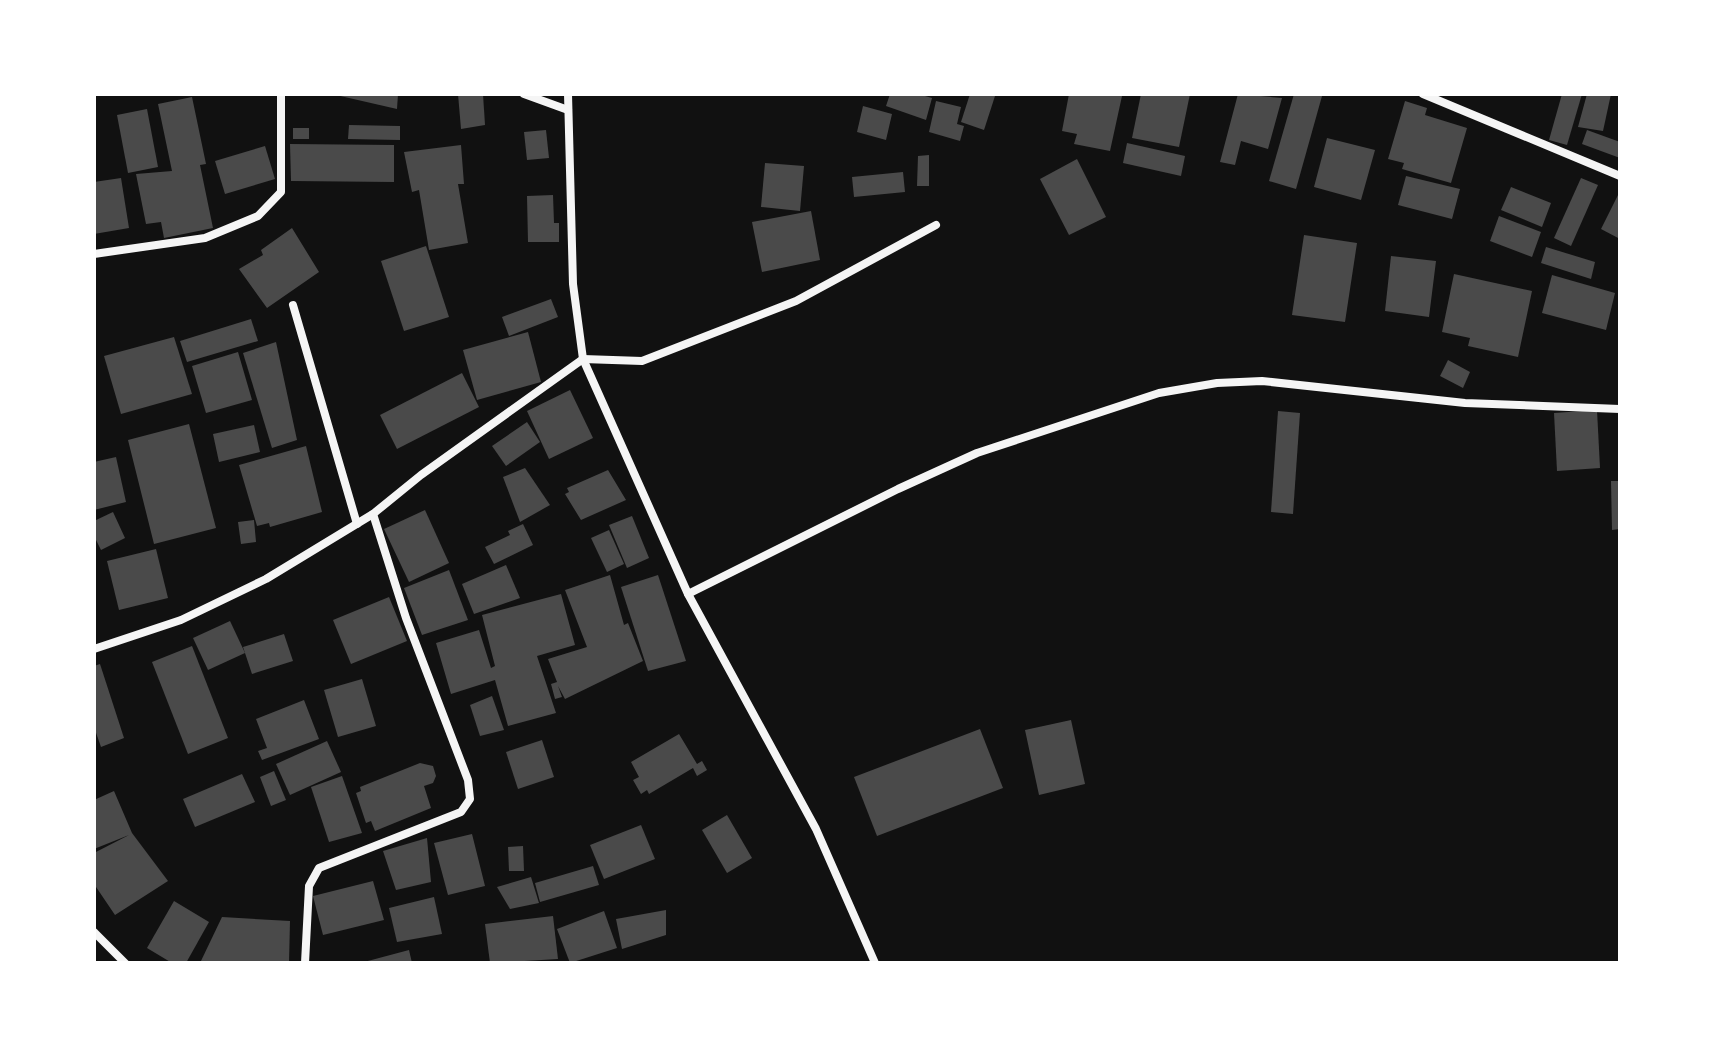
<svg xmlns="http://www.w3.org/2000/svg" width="1714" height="1057" viewBox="0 0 1714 1057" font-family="Lato,sans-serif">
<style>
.building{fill:#4a4a4a}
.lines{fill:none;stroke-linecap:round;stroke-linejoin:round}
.minor{stroke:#f5f5f5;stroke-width:8}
</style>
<rect width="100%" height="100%" fill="#111"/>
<g class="building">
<polygon points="336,94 398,94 397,109 336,95"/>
<polygon points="458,94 483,94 485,125 461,129"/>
<polygon points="890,94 918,94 932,98 926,120 886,106"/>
<polygon points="970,94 995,96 984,130 961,122"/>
<polygon points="1069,94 1122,96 1110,151 1074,144 1077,134 1062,131"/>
<polygon points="1141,94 1190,94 1179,147 1132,138"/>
<polygon points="1238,94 1282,98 1268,149 1241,141 1235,165 1220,162"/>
<polygon points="1294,94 1322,96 1296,189 1269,181"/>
<polygon points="1562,94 1582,94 1567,145 1549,140"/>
<polygon points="1587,94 1611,94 1603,131 1578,127"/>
<polygon points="192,97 206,164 200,165 213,228 164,238 161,222 146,224 136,174 172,171 158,104"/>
<polygon points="936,101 961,107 957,124 964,126 960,141 929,132"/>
<polygon points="1405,101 1427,108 1425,115 1467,128 1451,183 1402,169 1404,163 1388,159"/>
<polygon points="863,106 892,114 886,140 857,132"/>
<polygon points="147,109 158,167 128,173 117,115"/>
<polygon points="349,125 400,126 400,140 348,139"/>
<rect x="293" y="128" width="16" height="11"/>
<polygon points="546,130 549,158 527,160 524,132"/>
<polygon points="1587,130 1620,142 1620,158 1582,144"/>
<polygon points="1327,138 1375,150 1361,200 1314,187"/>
<polygon points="1127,143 1185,156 1181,176 1123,163"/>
<polygon points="290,144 394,145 394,182 291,181"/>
<polygon points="461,145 464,184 458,184 468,243 429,250 419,190 412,192 404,152"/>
<polygon points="265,146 275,179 225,194 215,161"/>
<polygon points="929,155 929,186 917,186 918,156"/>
<polygon points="1077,159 1106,217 1069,235 1040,179"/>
<polygon points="765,163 804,166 800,211 761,207"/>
<polygon points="903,172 905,192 854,197 852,177"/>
<polygon points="1406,176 1460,189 1452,219 1398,205"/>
<polygon points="121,178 129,228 94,234 94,182"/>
<polygon points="1581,178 1598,185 1571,246 1554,238"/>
<polygon points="1511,187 1551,203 1542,227 1501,210"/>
<polygon points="1620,191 1620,239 1601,229"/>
<polygon points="553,195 554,223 559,223 559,242 528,242 527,196"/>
<polygon points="811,211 820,260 762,272 752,222"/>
<polygon points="1499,216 1541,232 1532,257 1490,241"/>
<polygon points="292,228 319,272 267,308 239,269 263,255 261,250"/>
<polygon points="1304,235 1357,243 1345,322 1292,315"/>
<polygon points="426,246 449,317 404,331 381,261"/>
<polygon points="1546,247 1595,262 1591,279 1541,263"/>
<polygon points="1391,256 1436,261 1429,317 1385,311"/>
<polygon points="1454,274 1532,291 1518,357 1468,346 1470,338 1442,332"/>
<polygon points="1552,275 1615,293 1606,330 1542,313"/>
<polygon points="551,299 558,317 509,336 502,317"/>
<polygon points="251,319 258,341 187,362 180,341"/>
<polygon points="528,332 541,382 477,400 463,350"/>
<polygon points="174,337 192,394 121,414 104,356"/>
<polygon points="276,342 297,440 272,448 243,353"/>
<polygon points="238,352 252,400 206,413 192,366"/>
<polygon points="1448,360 1470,372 1463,388 1440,376"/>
<polygon points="462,373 479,407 397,449 380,415"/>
<polygon points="570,390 593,438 549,459 527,411"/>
<polygon points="1597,410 1600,468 1557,471 1554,413"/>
<polygon points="1278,411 1300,413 1293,514 1271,512"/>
<polygon points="527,422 540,442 506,466 492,446"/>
<polygon points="189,424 216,528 154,544 128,440"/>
<polygon points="254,425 260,452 219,462 213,434"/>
<polygon points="306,446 322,512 270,527 269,523 257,526 239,465"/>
<polygon points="116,457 126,502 94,510 94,462"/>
<polygon points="525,468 550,505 520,522 503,477"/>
<polygon points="608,470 626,500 581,520 565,494 569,492 567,488"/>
<polygon points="1611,481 1620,481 1620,529 1612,530"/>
<polygon points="425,510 449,563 409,582 384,529"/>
<polygon points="113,512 125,538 101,550 94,536 94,521"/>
<polygon points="632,516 649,558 627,568 609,525"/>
<polygon points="254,520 256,542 241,544 238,522"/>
<polygon points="523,524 533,545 494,564 485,547 510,535 508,531"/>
<polygon points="609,530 624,564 607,572 591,538"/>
<polygon points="156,549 168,598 119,610 107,561"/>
<polygon points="506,565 520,598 474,614 462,584"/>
<polygon points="449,570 468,620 422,635 404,588"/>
<polygon points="610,575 624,625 628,623 643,661 565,699 558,686 562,697 555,699 551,684 557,682 548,659 587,647 565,590"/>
<polygon points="658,575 686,661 648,671 621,587"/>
<polygon points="561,594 575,645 537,656 556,713 508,726 495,680 451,694 436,643 479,630 491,668 495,666 482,615"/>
<polygon points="389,597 407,641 351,664 333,620"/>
<polygon points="230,621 245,653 208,670 193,638"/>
<polygon points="284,634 293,661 252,674 243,647"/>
<polygon points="192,646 228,738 188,754 152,662"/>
<polygon points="100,664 124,738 101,747 94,727 94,666"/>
<polygon points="362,679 376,726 338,737 324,690"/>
<polygon points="492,696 504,730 480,736 470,705"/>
<polygon points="304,700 319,739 262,760 258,751 267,748 256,719"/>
<polygon points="1071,720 1085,784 1039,795 1025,730"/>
<polygon points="980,729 1003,788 877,836 854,777"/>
<polygon points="679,734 697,764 702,761 707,770 697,776 693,768 649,794 647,790 641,794 633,780 639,777 631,762"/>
<polygon points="542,740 554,777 518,789 506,752"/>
<polygon points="327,741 341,772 290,795 276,764"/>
<polygon points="420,763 433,766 436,776 433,783 424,786 431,808 375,831 371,821 366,823 356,793 361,791 360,787"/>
<polygon points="274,771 286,800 271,806 260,777"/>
<polygon points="242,774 255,802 195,827 183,799"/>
<polygon points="342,776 362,833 329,842 311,787"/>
<polygon points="114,791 132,833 168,881 115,915 94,884 94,853 129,835 94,849 94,800"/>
<polygon points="727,815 752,858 727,873 702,830"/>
<polygon points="641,825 655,859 604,879 590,845"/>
<polygon points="472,834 485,886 448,895 434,843"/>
<polygon points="427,838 431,882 396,890 383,851"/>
<polygon points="523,846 524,871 509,871 508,847"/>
<polygon points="593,866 599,885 540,902 535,883"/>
<polygon points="531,877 539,903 510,909 497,887"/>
<polygon points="373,881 384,920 323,935 313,896"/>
<polygon points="434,897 442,934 397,942 389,908"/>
<polygon points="174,901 209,922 186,963 172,963 147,948"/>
<polygon points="666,910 666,935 622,949 616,919"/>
<polygon points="604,911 617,948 570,963 557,929"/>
<polygon points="553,916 558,959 490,963 485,924"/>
<polygon points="222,917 290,921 289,963 200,963"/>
<polygon points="409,950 412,963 364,963 364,962"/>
</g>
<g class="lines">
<g class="minor">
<polyline points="524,94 568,110"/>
<polyline points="568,94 573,284 583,359 688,594 816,829 875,963"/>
<polyline points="1423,94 1620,176"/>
<polyline points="94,254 205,238 258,216 281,192 281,94"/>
<polyline points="293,305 357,524"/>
<polyline points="688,594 898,489 977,453 1159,393 1217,383 1262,381 1465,403 1620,409"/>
<polyline points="94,649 181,620 266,579 373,514 421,475 583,359 642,361 796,301 936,225"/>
<polyline points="94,932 125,963"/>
<polyline points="305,963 309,886 319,868 461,812 470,799 468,780 406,618 373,514"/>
</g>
</g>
<rect width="1714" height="1057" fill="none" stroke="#ffffff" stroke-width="192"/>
</svg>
